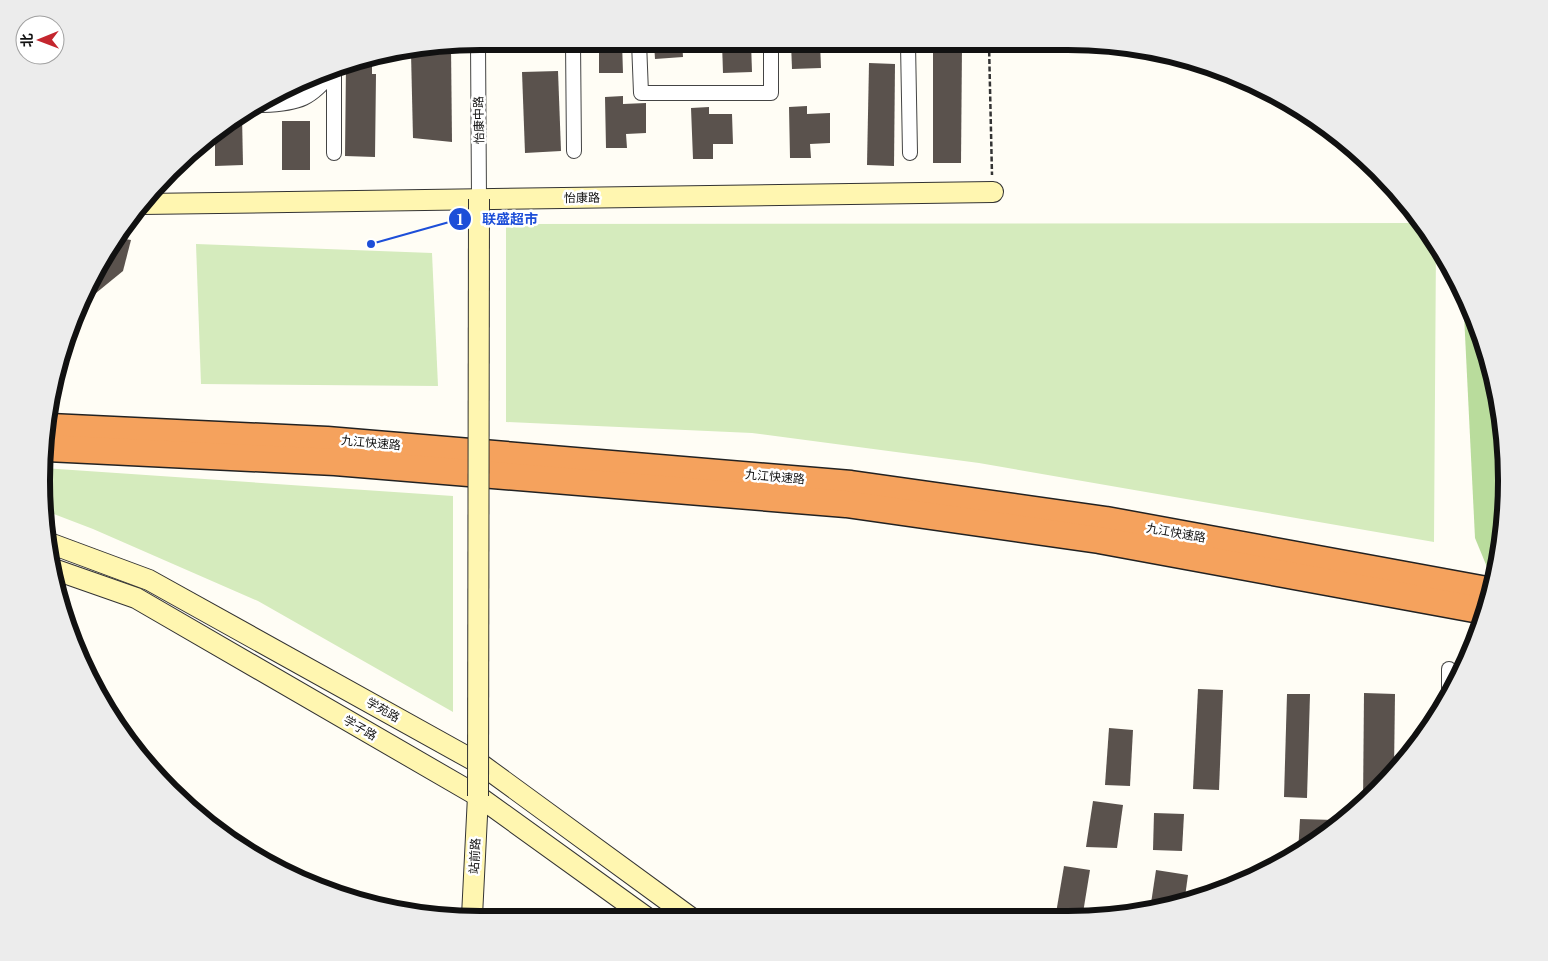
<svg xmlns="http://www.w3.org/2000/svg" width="1548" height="961" viewBox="0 0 1548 961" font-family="'Libre Baskerville','Noto Sans SC',serif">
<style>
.green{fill:#d5ebbd}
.forest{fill:#b9dc9c}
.building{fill:#5a524d}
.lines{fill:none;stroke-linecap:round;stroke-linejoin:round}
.street-casing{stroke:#444;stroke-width:16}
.secondary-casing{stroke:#333;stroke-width:22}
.highway-casing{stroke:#222;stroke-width:29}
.path{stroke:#333;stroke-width:2.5;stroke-dasharray:5 2.5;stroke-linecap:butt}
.street{stroke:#fff;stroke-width:14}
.secondary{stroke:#fff6b0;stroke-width:20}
.highway{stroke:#f5a25d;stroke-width:26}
.secondary-bridge-casing{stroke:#333;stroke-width:22;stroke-linecap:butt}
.secondary-bridge{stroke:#fff6b0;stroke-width:20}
.labels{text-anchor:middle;stroke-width:5;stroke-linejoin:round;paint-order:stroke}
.street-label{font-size:12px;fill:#111;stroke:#fff}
.rim{fill:none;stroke:#111;stroke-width:6}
.leader{fill:none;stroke:#1d4ed8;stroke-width:2}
.callout-dot{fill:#1d4ed8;stroke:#fff;stroke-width:2}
.mark-label{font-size:15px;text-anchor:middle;font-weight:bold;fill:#fff}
.callout-label{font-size:14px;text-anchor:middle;font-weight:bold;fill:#1d4ed8;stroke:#fff;stroke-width:5;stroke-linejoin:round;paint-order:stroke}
</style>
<rect width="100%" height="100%" fill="#fffdf5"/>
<g class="green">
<polygon points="1421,223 1436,244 1434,542 979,463 752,433 506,422 506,224"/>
<polygon points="196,244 432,253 438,386 201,384"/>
<polygon points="43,468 453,496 453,712 258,601 93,529 46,511 41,480"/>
</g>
<polygon class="forest" points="1463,294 1483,339 1503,423 1506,509 1494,584 1475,538"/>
<g class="building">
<polygon points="599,42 622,42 623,73 599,73"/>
<polygon points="654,42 682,42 683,57 655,59"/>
<polygon points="722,43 751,43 752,72 723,73"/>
<polygon points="791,43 820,43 821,68 792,69"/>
<polygon points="933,44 962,44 961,163 933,163"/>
<polygon points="451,46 452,142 413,138 411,53"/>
<polygon points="372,59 372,74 376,74 375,157 345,156 346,63"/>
<polygon points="869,63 895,64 894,166 867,165"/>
<polygon points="558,71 561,151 525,153 522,72"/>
<polygon points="623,96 623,104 646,103 646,133 626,134 627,148 606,148 605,97"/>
<polygon points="807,106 807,114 830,113 830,143 810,144 811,158 790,158 789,107"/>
<polygon points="709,107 709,114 732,114 733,144 713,144 713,159 693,159 691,108"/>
<polygon points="242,116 243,165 215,166 215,131"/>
<rect x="282" y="121" width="28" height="49"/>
<polygon points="119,238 131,240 123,271 85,302"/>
<polygon points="1198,689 1223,690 1219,790 1193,789"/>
<polygon points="1364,693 1395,694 1394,771 1363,804"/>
<polygon points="1287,694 1310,694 1307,798 1284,797"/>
<polygon points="1109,728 1133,730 1130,786 1105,785"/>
<polygon points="1093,801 1123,805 1117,848 1086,847"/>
<polygon points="1154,813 1184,814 1182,851 1153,850"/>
<polygon points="1300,819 1334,820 1334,828 1298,853"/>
<polygon points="1064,866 1090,870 1082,919 1055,919"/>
<polygon points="1156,870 1188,875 1184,904 1150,910"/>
</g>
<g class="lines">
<g class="street-casing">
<g id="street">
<polyline points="478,42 479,199"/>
<polyline points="573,42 574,151"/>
<polyline points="639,42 641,93 771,93 771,43"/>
<polyline points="908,44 910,153"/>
<polyline points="334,67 334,153"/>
<path d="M263 105C299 104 312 99 334 70"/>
<polyline points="1449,695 1449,669"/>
</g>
</g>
<g class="secondary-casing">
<g id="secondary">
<polyline points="142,204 993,192"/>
<polyline points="52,544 149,580 482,765 690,917"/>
<polyline points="56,570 136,598 478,796 646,917"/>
<polyline points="472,916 478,796"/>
</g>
</g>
<g class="highway-casing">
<g id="highway">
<polyline points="50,427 327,440 851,484 1106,520 1492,591"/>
<polyline points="47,448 335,462 846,504 1099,540 1485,611"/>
</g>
</g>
<polyline class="path" points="989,44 992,175"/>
<use href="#street" class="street"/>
<use href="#secondary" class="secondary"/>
<use href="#highway" class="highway"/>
<g class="secondary-bridge-casing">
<polyline id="secondary-bridge" points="478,796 479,199"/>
</g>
<use href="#secondary-bridge" class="secondary-bridge"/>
</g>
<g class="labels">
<g class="street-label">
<text transform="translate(479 120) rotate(-91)" y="4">怡康中路</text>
<text transform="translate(582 198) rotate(-1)" y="4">怡康路</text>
<text transform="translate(371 443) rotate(5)" y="4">九江快速路</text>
<text transform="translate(775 477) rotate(5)" y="4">九江快速路</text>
<text transform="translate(1176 533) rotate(10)" y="4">九江快速路</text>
<text transform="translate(383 710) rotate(29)" y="4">学苑路</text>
<text transform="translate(360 728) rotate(30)" y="4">学子路</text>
<text transform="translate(475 856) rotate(-87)" y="4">站前路</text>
</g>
</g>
<path d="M0 0H1548V961H0ZM480 50H1068A430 430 0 0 1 1498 480V481A430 430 0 0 1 1068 911H480A430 430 0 0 1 50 481V480A430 430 0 0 1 480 50Z" fill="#ececec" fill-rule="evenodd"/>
<path class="rim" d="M480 50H1068A430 430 0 0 1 1498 480V481A430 430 0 0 1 1068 911H480A430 430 0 0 1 50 481V480A430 430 0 0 1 480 50Z"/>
<path class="leader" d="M371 244L460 219"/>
<g class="callout-dot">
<circle cx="371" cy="244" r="5"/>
<circle cx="460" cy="219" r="12"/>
</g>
<g class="mark-label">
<text x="460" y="225">1</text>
</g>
<g class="callout-label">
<text x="510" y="224">联盛超市</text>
</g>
<g transform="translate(40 40) rotate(269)"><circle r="24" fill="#ffffff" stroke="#a0a0a0"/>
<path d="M0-4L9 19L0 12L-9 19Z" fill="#c4262e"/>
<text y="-8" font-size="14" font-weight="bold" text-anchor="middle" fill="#111111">北</text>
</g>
</svg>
